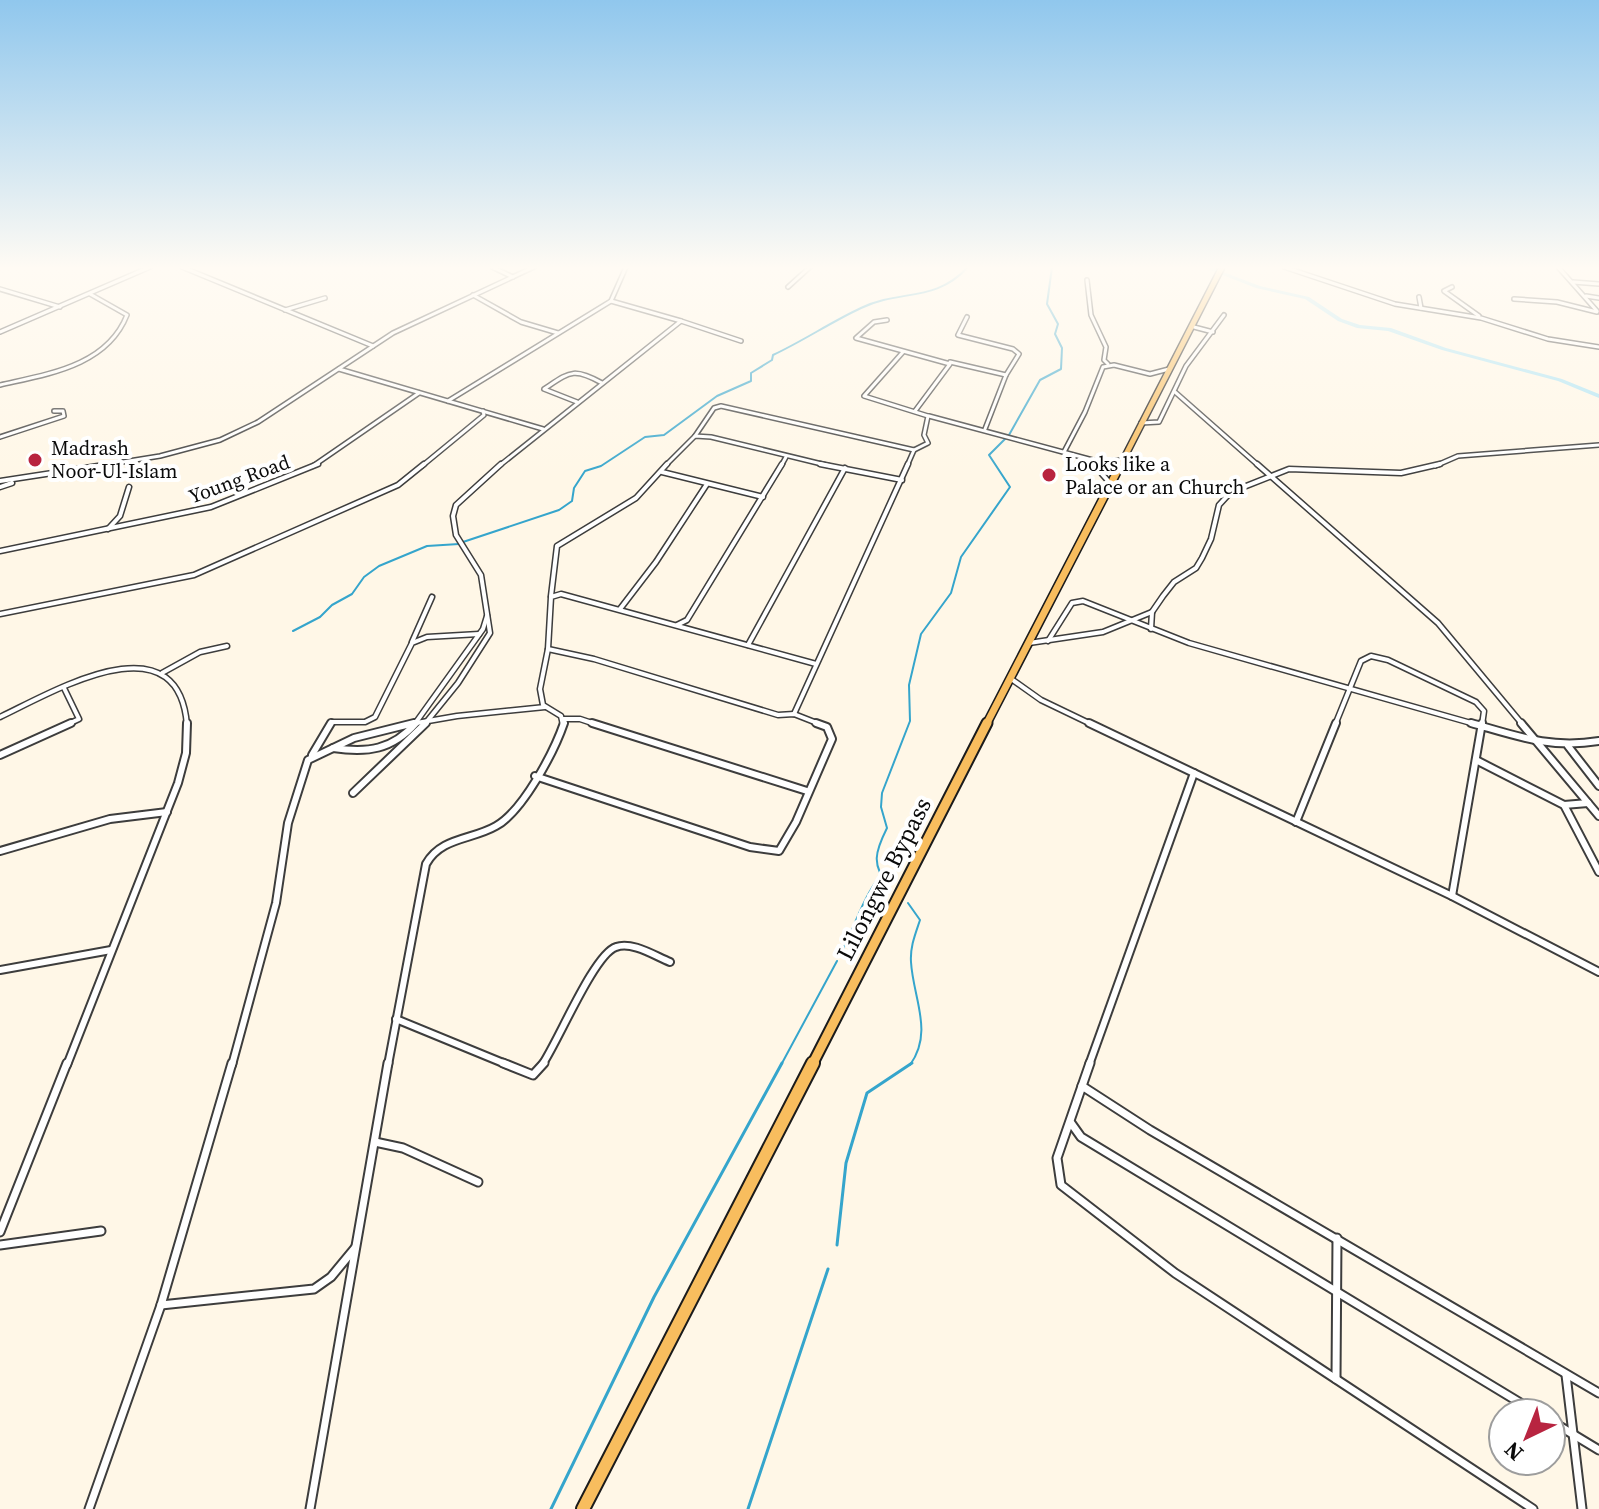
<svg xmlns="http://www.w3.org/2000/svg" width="1599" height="1509" viewBox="0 0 1599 1509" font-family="'Source Serif 4',serif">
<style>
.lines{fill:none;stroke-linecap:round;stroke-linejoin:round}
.stream-far1{stroke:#35a5cc;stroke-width:2}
.stream{stroke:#35a5cc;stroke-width:3}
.river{fill:#ade4f5;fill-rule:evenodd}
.minor-far3-casing{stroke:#3d3d3d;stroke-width:6}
.minor-far2-casing{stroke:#3d3d3d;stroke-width:7}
.minor-far1-casing{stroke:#3d3d3d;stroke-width:10}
.minor-casing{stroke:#3d3d3d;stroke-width:11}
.primary-far3-casing{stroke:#1b1b1b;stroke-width:8}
.primary-far2-casing{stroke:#1b1b1b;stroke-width:10}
.primary-far1-casing{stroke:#1b1b1b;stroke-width:13}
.primary-casing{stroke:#1b1b1b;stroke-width:16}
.minor-far3{stroke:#fff;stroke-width:3}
.minor-far2{stroke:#fff;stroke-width:4}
.minor-far1{stroke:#fff;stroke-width:6}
.minor{stroke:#fff;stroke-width:7}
.primary-far3{stroke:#f8bd5e;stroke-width:5}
.primary-far2{stroke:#f8bd5e;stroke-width:7}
.primary-far1{stroke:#f8bd5e;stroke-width:9}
.primary{stroke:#f8bd5e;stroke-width:12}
.poi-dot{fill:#b82440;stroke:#fff;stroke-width:3}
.labels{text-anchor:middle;stroke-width:8;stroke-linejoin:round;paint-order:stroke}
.far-poi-label{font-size:20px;fill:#0a0a0a;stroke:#fff;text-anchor:start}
.far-street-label{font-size:20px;fill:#0a0a0a;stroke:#fff}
.street-label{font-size:24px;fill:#0a0a0a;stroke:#fff}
</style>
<rect width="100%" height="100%" fill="#fff7e7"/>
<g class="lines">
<g class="stream-far1">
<polyline points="1009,435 1040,380 1061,369 1062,348 1055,334 1058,324 1047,304 1052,267"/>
<path d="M463 542 559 510 572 501 574 488 585 471 601 466 645 437 664 435 717 396 751 381V373L772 360 773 355C803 341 831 322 861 308 900 289 935 303 968 267"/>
<polyline points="293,631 320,617 332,605 352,594 364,577 379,566 427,546 459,544"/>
<path d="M889 886C871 865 875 852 887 828L881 807 882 793 910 721 909 685 921 634 951 593 961 557 1010 487 989 455 1006 438"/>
<path d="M908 903 920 920C915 935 910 947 911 962 913 998 934 1032 910 1065"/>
<path d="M840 955C854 929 862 899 880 876"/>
<polyline points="781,1065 837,961"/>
</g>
<g class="stream">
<polyline points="837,1245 846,1163 867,1093 912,1063"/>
<polyline points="551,1509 654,1297 782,1063"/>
<polyline points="748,1509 828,1269"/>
</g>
<polygon class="river" points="1202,267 1210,267 1260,286 1309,297 1342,319 1360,325 1391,328 1446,348 1562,379 1599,394 1599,398 1558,381 1442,350 1388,331 1357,328 1338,321 1305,299 1256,288"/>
<g class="minor-far3-casing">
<g id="minor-far3">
<polyline points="182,267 373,346"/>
<polyline points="492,267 513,277"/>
<polyline points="1284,267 1395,304 1481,318 1548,339 1599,347"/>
<polyline points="1558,267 1597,311"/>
<polyline points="1087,280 1091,315 1106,347 1104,360 1108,364"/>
<polyline points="1573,282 1599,284"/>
<polyline points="788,287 810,267"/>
<polyline points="1452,287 1444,291 1479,316"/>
<polyline points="0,289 60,307"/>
<polyline points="473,295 521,322 558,333"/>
<polyline points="1586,296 1599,298"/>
<polyline points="1419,297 1421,308"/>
<polyline points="1514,299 1557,302 1597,312"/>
<polyline points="285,310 325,298"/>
<polyline points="967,317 958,335 1013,349 1019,354 1006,375 985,429"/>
<polyline points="887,320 874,322 856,338 950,364 915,411"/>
<polyline points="681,321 741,341"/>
<polyline points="1194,327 1213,332"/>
<polyline points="0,332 150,267"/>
<polyline points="950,362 1006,375"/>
<polyline points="339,369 543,429"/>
<path d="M0 385C48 374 107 366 127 315L90 294"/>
<polyline points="1175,392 1259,466"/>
<polyline points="448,401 611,301 626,267"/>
<path d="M577 402 544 389C570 372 573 367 602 383"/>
<polyline points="929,416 1100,462 1122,460"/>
<polyline points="1141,423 1159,422 1186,366 1224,315"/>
<polyline points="695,436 714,408 721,406 914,450 928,443 924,435 928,416 864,396 903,352"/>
<polyline points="0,437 64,416 63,411 54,411"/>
<polyline points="1064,452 1085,412 1103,367 1114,365 1150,374 1169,369"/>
<polyline points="98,466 160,456 220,440 258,422 393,333 534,267"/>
<polyline points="313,466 419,393"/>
<polyline points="422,466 484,415 483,411"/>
<polyline points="499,466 681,321 611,301"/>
<polyline points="665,466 695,436 711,437 830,466"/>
<polyline points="781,466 786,457"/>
<polyline points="907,466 914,450"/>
<polyline points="1435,466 1458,456 1599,445"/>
</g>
</g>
<g class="minor-far2-casing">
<g id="minor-far2">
<polyline points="820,464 902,480"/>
<polyline points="1102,464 1102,474 1110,483"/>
<polyline points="1257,464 1438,623 1523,725"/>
<polyline points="662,472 763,497"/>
<polyline points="0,481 111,464"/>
<polyline points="0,487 12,483"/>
<polyline points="108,529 120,516 129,487"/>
<polyline points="0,551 211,507 318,464"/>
<polyline points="551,596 557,546 636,498 667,464"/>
<polyline points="620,609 656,562 707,484"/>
<polyline points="0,614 194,575 398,485 424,464"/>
<polyline points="677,625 687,620 782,464"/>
<polyline points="1151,629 1152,612 1163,596 1174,582 1196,568 1202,558 1211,539 1219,505 1231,492 1289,469 1401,473 1440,464"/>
<polyline points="1048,641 1072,603 1083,601 1189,643 1478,725"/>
<polyline points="412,642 432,597"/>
<polyline points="1029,643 1103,632 1152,612"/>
<polyline points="748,645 845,468"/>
<polyline points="548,649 594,659 778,715 794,714 822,725"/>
<polyline points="162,673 200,652 227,646"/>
<polyline points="1010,678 1041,700 1093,725"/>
<polyline points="64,688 79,719 66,725"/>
<polyline points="794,714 908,464"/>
<path d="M0 717C51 693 178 616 187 725"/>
<polyline points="563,719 580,719 598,725"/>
<polyline points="330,725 332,722 365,722 375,717 412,643 427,637 479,634"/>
<polyline points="405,725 457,716 545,707"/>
<polyline points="414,725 483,629 487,616"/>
<polyline points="424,725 458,683 490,633 481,575 456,535 453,516 456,505 501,464"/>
<polyline points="563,725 561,716 543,705 540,689 548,649 551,597 561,594 816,664"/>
<polyline points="1335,725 1361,661 1371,656 1388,660 1476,702 1484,711 1482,725"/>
</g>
</g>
<g class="minor-far1-casing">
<g id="minor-far1">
<polyline points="592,723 807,791"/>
<polyline points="1089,723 1452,896 1599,972"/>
<path d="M1471 723C1517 736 1550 749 1599 741"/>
<polyline points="1521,723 1599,816"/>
<polyline points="1568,746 1599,786"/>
<path d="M333 748C368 753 392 750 416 723"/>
<polyline points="0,755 71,723"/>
<polyline points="312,755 331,723"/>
<polyline points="1476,760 1564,805 1599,872"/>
<polyline points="535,776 750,847 779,851 796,822 832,739 827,727 816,723"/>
<polyline points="353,793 426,723"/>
<polyline points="1564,805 1588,803"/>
<polyline points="1296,822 1336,723"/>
<polyline points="0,851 110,819 167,812"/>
<polyline points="1452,896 1482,723"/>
<polyline points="0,970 111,950"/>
<polyline points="396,1019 508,1065"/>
<polyline points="67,1065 178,783 186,753 187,723"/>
<polyline points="232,1065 276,903 288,823 308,760 354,738 414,723"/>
<path d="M388 1065 426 864C441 837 472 840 496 826 523 811 554 752 564 723"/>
<path d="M542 1065C558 1042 594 954 616 947 632 941 655 956 670 962"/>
<polyline points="1089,1065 1194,773"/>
</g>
</g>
<g class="minor-casing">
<g id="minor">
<polyline points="503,1063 533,1075 544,1063"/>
<polyline points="1090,1063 1057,1158 1061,1185 1175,1273 1533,1509"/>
<polyline points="1082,1086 1150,1130 1599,1393"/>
<polyline points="1071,1123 1081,1137 1537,1413"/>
<polyline points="375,1142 403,1148 478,1182"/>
<polyline points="0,1232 67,1063"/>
<polyline points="0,1245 101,1231"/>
<polyline points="161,1305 314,1289 331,1277 355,1248"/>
<polyline points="1566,1375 1582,1509"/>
<polyline points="1336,1379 1337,1238"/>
<polyline points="1551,1421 1599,1450"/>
<polyline points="89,1509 161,1305 232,1063"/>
<polyline points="310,1509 388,1063"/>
</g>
</g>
<g class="primary-far3-casing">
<polyline id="primary-far3" points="1120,466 1222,267"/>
</g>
<g class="primary-far2-casing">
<polyline id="primary-far2" points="986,725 1121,464"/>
</g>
<g class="primary-far1-casing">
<polyline id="primary-far1" points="812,1065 987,723"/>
</g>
<g class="primary-casing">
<polyline id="primary" points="583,1509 813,1063"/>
</g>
<use href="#minor-far3" class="minor-far3"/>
<use href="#minor-far2" class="minor-far2"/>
<use href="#minor-far1" class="minor-far1"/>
<use href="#minor" class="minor"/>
<use href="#primary-far3" class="primary-far3"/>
<use href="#primary-far2" class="primary-far2"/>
<use href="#primary-far1" class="primary-far1"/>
<use href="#primary" class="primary"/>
</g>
<linearGradient id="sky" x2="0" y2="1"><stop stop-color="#90c7ed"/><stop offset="0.56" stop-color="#fffbf4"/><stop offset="1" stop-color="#fffbf4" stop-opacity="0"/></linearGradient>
<rect width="1599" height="478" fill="url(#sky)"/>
<g class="poi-dot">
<circle cx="35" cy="460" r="8"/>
<circle cx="1049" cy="475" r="8"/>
</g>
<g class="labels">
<g class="far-poi-label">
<text x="51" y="455">Madrash<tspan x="51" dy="23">Noor-Ul-Islam</tspan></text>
<text x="1065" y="471">Looks like a<tspan x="1065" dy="23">Palace or an Church</tspan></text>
</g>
<g class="far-street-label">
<text transform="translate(239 479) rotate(-20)" y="7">Young Road</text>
</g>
<g class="street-label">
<text transform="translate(884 879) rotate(-63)" y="8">Lilongwe Bypass</text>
</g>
</g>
<g transform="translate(1527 1437) rotate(223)"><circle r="38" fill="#ffffff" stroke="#9d9d9d" stroke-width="2"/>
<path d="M0-6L14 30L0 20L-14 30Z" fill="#b82440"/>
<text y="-12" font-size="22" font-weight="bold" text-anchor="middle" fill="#0a0a0a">N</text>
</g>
</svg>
